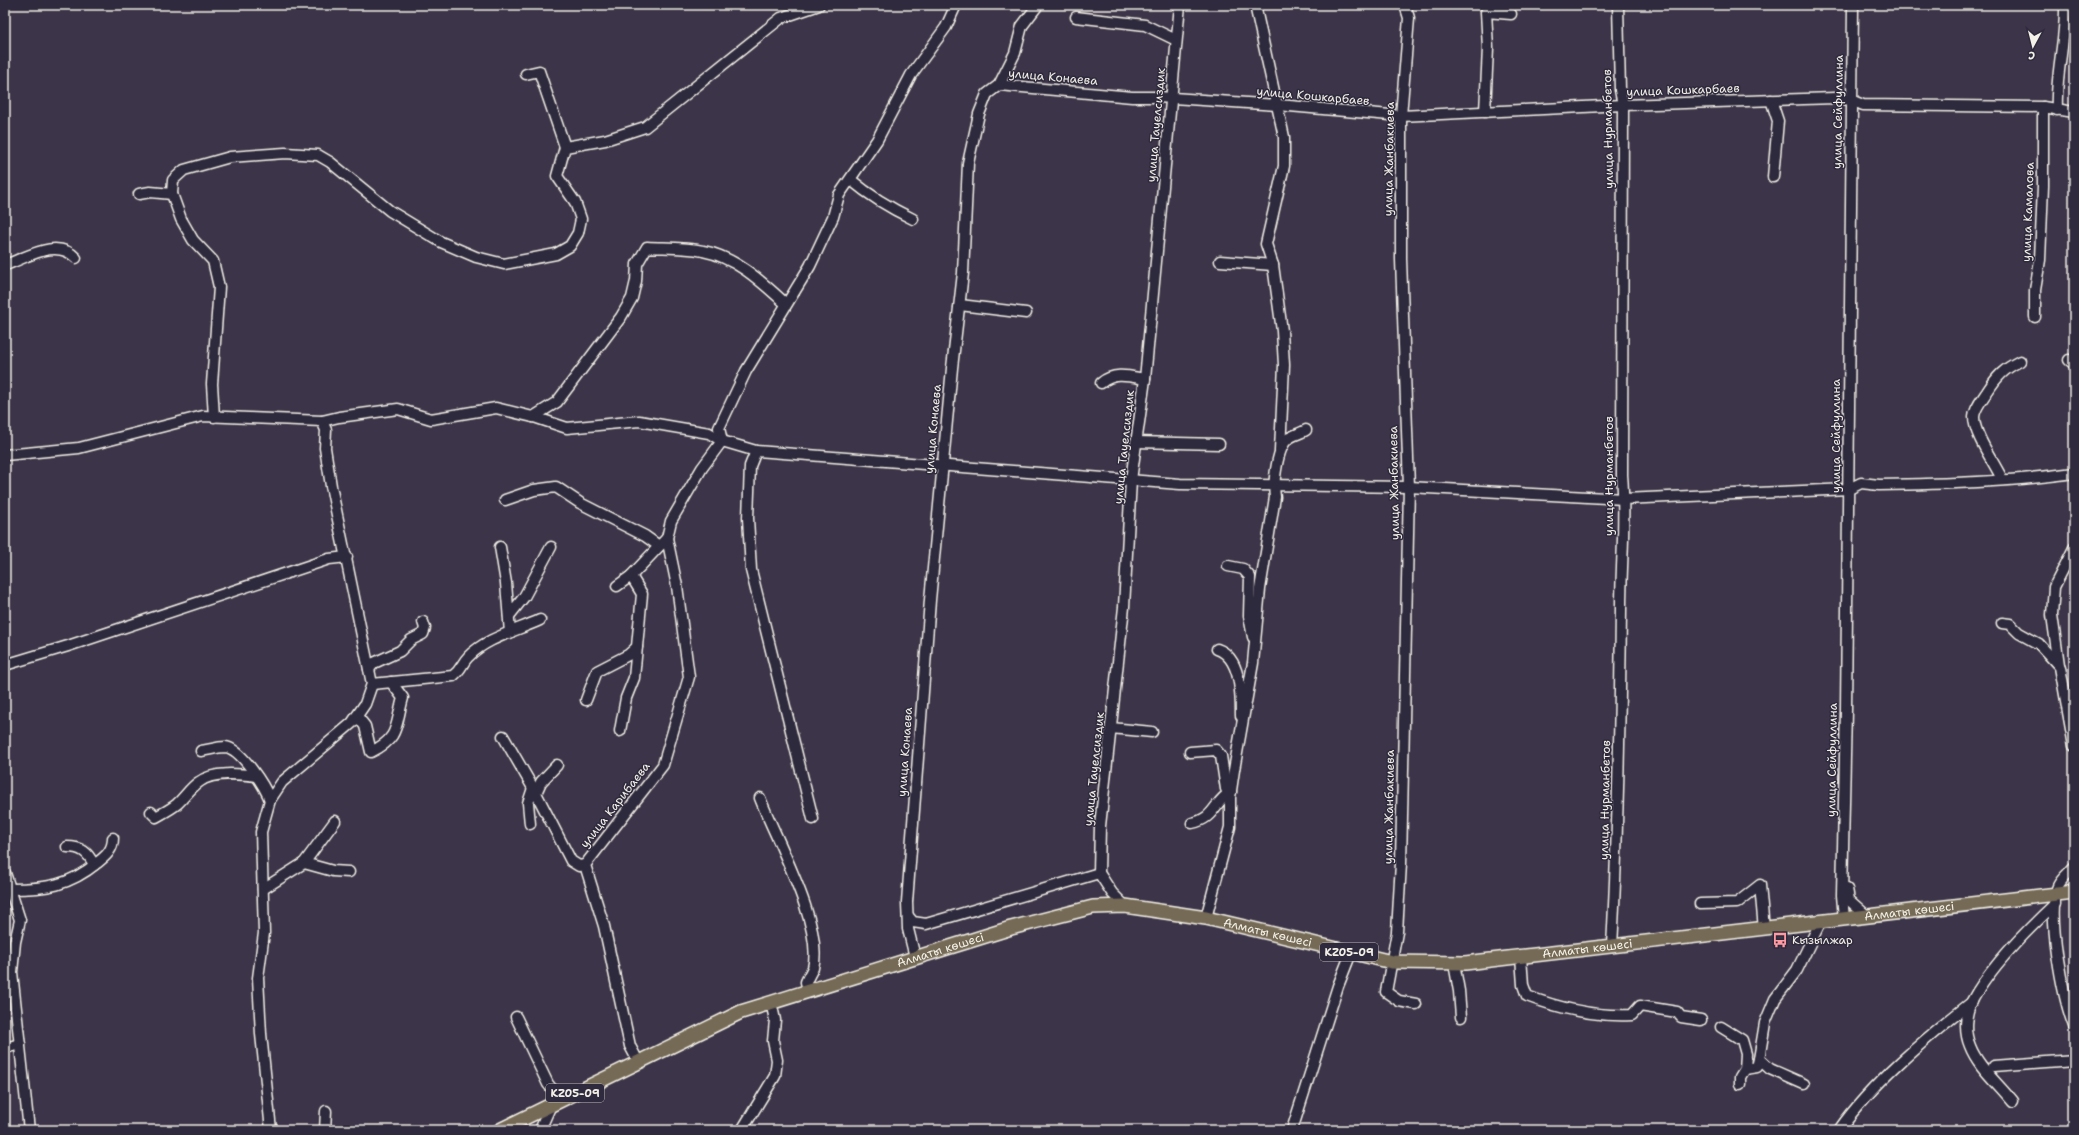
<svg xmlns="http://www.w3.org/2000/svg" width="2079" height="1135" viewBox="0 0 2079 1135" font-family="'Shantell Sans',sans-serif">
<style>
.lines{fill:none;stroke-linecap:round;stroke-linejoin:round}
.minor-casing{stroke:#f4f1e8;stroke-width:13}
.major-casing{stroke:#f4f1e8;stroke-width:16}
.minor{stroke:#2f2a3d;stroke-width:10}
.major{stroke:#756a55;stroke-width:13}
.labels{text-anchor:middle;stroke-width:3;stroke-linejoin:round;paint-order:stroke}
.shield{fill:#2f2a3d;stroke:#b9b5b5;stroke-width:1}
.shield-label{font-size:11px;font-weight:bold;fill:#f4f1e8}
.street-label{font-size:12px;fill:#f4f1e8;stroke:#2f2a3d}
.poi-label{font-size:12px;fill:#f4f1e8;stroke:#2f2a3d;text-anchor:start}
</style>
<rect width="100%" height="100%" fill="#3c3448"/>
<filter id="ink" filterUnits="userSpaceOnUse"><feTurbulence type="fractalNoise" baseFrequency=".025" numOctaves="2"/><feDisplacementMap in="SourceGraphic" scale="8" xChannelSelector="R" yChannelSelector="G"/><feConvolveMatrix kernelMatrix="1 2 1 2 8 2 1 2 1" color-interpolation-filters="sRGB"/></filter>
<g filter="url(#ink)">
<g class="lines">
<g class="minor-casing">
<g id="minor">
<polyline points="1255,5 1284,137 1284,166 1266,244 1273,265 1282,331 1284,365 1280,450"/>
<polyline points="1405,5 1409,18 1401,116 1401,259 1409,487 1401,863 1397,932 1386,992 1399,1001 1416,1004"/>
<polyline points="1076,17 1145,25 1176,40"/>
<polyline points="526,74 539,71 565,147"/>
<polyline points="999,85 1015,53 1022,26 1038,5"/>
<polyline points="1771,100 1778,121 1773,177"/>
<path d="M2057 110C2055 75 2066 40 2065 5"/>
<polyline points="1485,112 1488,48 1486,12 1511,14"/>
<path d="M851 180C870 196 890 208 913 219"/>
<polyline points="139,194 150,192 172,194"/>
<polyline points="1220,261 1273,265"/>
<path d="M5 265C26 258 57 237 76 258"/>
<polyline points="960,305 1026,313"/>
<polyline points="2035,317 2035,290 2040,260 2043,186 2043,107"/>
<polyline points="2069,360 2074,364"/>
<path d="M1101 383C1114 372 1128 376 1145 379"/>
<polyline points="214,417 212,384 219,287 213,261 193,240 181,219 172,194 173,180 184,170 230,157 285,153 318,155 330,162 390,211 441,242 476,257 504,264 556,254 570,246 578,233 581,219 575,202 557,176 565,147 605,140 645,127 781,18 819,5"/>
<path d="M533 417 557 402 621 317 632 298 636 281 637 264 647 247C666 248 685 247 703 251 736 257 763 283 786 304"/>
<polyline points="722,441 719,428 746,371 810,266 833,217 839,195 877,140 911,75 946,27 956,5"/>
<polyline points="1136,442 1219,444"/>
<polyline points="756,451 750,466 748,518 751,570 813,819"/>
<path d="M5 455 79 448 203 416 322 421 339 417 398 409 431 419 496 408 537 418 567 428 639 421 709 433 722 441 756 451 1180 484 1409 487 1624 499 1849 489 1861 483 1879 485C1944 484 2009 482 2074 473"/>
<path d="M2002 479C1994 462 1974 435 1974 417 1974 409 1983 398 1987 392 1997 376 2004 369 2020 361"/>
<polyline points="505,500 534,490 556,487 580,503 645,536 659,546"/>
<polyline points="500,547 506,583 510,633"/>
<polyline points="1228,566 1243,569 1250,577 1249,616 1253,637"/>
<polyline points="617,586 631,576 667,538 671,521 702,468 722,441"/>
<polyline points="509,616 524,597 551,547"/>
<polyline points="2002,623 2010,624 2019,633 2039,644 2060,667 2074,746"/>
<path d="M1217 649C1241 657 1241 694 1241 716"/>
<polyline points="5,665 68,646 329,559 347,557"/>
<polyline points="2059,665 2052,615 2054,587 2074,548"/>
<polyline points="369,669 374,663 400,651 411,640 423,634 425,628 423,622"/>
<path d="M372 684 453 676C462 669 462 663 468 657 486 638 516 631 540 620"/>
<polyline points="586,700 597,671 628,655 637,647"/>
<path d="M357 716 365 726 371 752C400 738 395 726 403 698L391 682"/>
<polyline points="1111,728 1152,732"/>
<polyline points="620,731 626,698 634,678 642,594 631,576"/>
<polyline points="503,736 536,793"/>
<path d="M201 751C208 750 218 747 225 747 241 748 265 787 270 800"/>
<path d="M1190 752 1216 750 1221 756 1226 789 1231 792C1213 802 1216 818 1192 823"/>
<polyline points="557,765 541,782 536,793 571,861 579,866 585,865"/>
<path d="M760 798C776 840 824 925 813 968 811 972 808 977 806 982L808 990"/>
<path d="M151 812 156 817C163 813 171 809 177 804 185 797 190 788 199 782 213 771 240 774 256 776"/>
<polyline points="530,824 528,803 533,788"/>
<path d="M67 847C81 847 88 852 94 865"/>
<polyline points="304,863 335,821"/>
<path d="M2074 867C2069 873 2061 879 2058 886 2046 912 2063 999 2074 1026"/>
<polyline points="5,873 20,920 15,942 12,972 29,1130"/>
<path d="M10 889C46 889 69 886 97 863 106 856 113 850 113 838"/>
<polyline points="263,889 304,863 333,871 349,872"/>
<polyline points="1847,889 1849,900 1867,916"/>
<polyline points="1700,904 1737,903 1760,885 1764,929"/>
<polyline points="1125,906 1112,893 1099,873 1100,826 1124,607 1131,480 1145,379 1180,5"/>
<polyline points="908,916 913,922 926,924 1099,873"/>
<path d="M1206 918 1230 827V797L1234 770 1253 663 1260 589 1275 497C1273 483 1277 446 1289 438 1294 435 1301 433 1306 430"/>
<polyline points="1844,919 1842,895 1846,710 1853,5"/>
<path d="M1612 947C1618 834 1620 721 1621 608 1621 564 1626 518 1622 475L1623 105 1620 90 1618 5"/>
<polyline points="915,957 908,929 907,902 930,600 952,368 963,273 968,163 979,114 987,94 999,85 1132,97 1158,97 1278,105 1401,116 1623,105 1835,98 1851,100 1863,105 2043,107 2074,112"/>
<path d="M1521 957 1523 985 1527 996C1561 1009 1596 1017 1632 1015L1640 1006 1677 1012 1681 1017 1701 1020"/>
<polyline points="1454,963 1459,991 1461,1017"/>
<polyline points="516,1017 548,1084 561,1100"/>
<polyline points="1721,1027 1742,1040 1746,1054 1745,1069 1757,1067 1759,1059"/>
<polyline points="5,1048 20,1044"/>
<polyline points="638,1061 630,1046 604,926 585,865 663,765 689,677 677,586 667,538"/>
<polyline points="1993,1066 2074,1060"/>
<polyline points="1740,1084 1740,1077 1745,1069"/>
<polyline points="1804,1084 1770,1069 1759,1059 1765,1023 1775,999 1797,970 1820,923"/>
<path d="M2012 1101C1998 1083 1978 1067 1970 1046 1964 1032 1965 1014 1972 1001 1990 967 2027 930 2055 904"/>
<polyline points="271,1130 261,1034 258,978 264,933 261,832 270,800 282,782 352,723 365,704 372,684 331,486 325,448 326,430 322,421"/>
<polyline points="325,1130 326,1111"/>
<polyline points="540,1130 551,1105"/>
<polyline points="742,1130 775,1076 777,1060 773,1041 775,1020 771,1002"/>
<polyline points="1292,1130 1338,986 1351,953"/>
<path d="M1839 1130C1872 1083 1926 1038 1972 1002"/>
</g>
</g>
<g class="major-casing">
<g id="major">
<path id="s1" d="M500 1130 741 1012 1011 928 1093 907 1125 906 1206 918 1392 962 1465 963 2074 892"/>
</g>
</g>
<use href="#minor" class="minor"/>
<use href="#major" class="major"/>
</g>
</g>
<defs>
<g id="bus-bare" transform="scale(1.2)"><path d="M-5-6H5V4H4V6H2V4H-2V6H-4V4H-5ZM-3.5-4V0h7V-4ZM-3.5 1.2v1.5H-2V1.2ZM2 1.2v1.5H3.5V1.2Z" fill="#ff9aa2" stroke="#2f2a3d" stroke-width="2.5" paint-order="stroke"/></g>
</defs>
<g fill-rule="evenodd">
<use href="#bus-bare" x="1780" y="940"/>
</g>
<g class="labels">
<g class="shield">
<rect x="1320" y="943" width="58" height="18" rx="3"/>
<rect x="546" y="1084" width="58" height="18" rx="3"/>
</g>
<g class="shield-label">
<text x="1349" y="956">KZ05-09</text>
<text x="575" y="1097">KZ05-09</text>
</g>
<g class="street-label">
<text transform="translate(1053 77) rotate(5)" y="4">улица Конаева</text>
<text transform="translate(1683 90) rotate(-2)" y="4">улица Кошкарбаев</text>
<text transform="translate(1313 96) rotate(5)" y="4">улица Кошкарбаев</text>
<text transform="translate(1838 112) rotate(-89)" y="4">улица Сейфуллина</text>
<text transform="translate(1156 125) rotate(-85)" y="4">улица Тауелсиздик</text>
<text transform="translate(1608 129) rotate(-91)" y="4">улица Нурманбетов</text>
<text transform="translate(1389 159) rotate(-89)" y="4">улица Жанбакиева</text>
<text transform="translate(2028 212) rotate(-88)" y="4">улица Камалова</text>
<text transform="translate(933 429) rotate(-85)" y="4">улица Конаева</text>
<text transform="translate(1836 436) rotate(-90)" y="4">улица Сейфуллина</text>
<text transform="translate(1124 447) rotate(-84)" y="4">улица Тауелсиздик</text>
<text transform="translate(1609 476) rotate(-90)" y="4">улица Нурманбетов</text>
<text transform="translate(1394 483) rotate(-91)" y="4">улица Жанбакиева</text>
<text transform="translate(905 752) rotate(-86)" y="4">улица Конаева</text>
<text transform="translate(1832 760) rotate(-89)" y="4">улица Сейфуллина</text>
<text transform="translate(1094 769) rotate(-84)" y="4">улица Тауелсиздик</text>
<text transform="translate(1605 800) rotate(-89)" y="4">улица Нурманбетов</text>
<text transform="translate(615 805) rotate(-52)" y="4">улица Карибаева</text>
<text transform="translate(1389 807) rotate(-89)" y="4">улица Жанбакиева</text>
<text dy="4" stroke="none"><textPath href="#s1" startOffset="1461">Алматы көшесі</textPath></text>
<text dy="4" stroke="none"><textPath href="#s1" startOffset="813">Алматы көшесі</textPath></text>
<text dy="4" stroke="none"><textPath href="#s1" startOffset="477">Алматы көшесі</textPath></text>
<text dy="4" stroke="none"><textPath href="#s1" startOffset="1137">Алматы көшесі</textPath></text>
</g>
<g class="poi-label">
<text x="1792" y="944">Кызылжар</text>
</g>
</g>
<rect width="2079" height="1135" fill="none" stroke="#2f2a3d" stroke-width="20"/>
<rect x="10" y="10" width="2059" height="1115" fill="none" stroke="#f4f1e8" stroke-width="1.5" filter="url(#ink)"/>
<g transform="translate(2033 46) rotate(187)" stroke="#2f2a3d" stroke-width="3" paint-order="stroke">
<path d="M0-3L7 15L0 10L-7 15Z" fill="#f4f1e8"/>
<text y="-6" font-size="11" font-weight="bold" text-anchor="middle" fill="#f4f1e8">С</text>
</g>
</svg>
